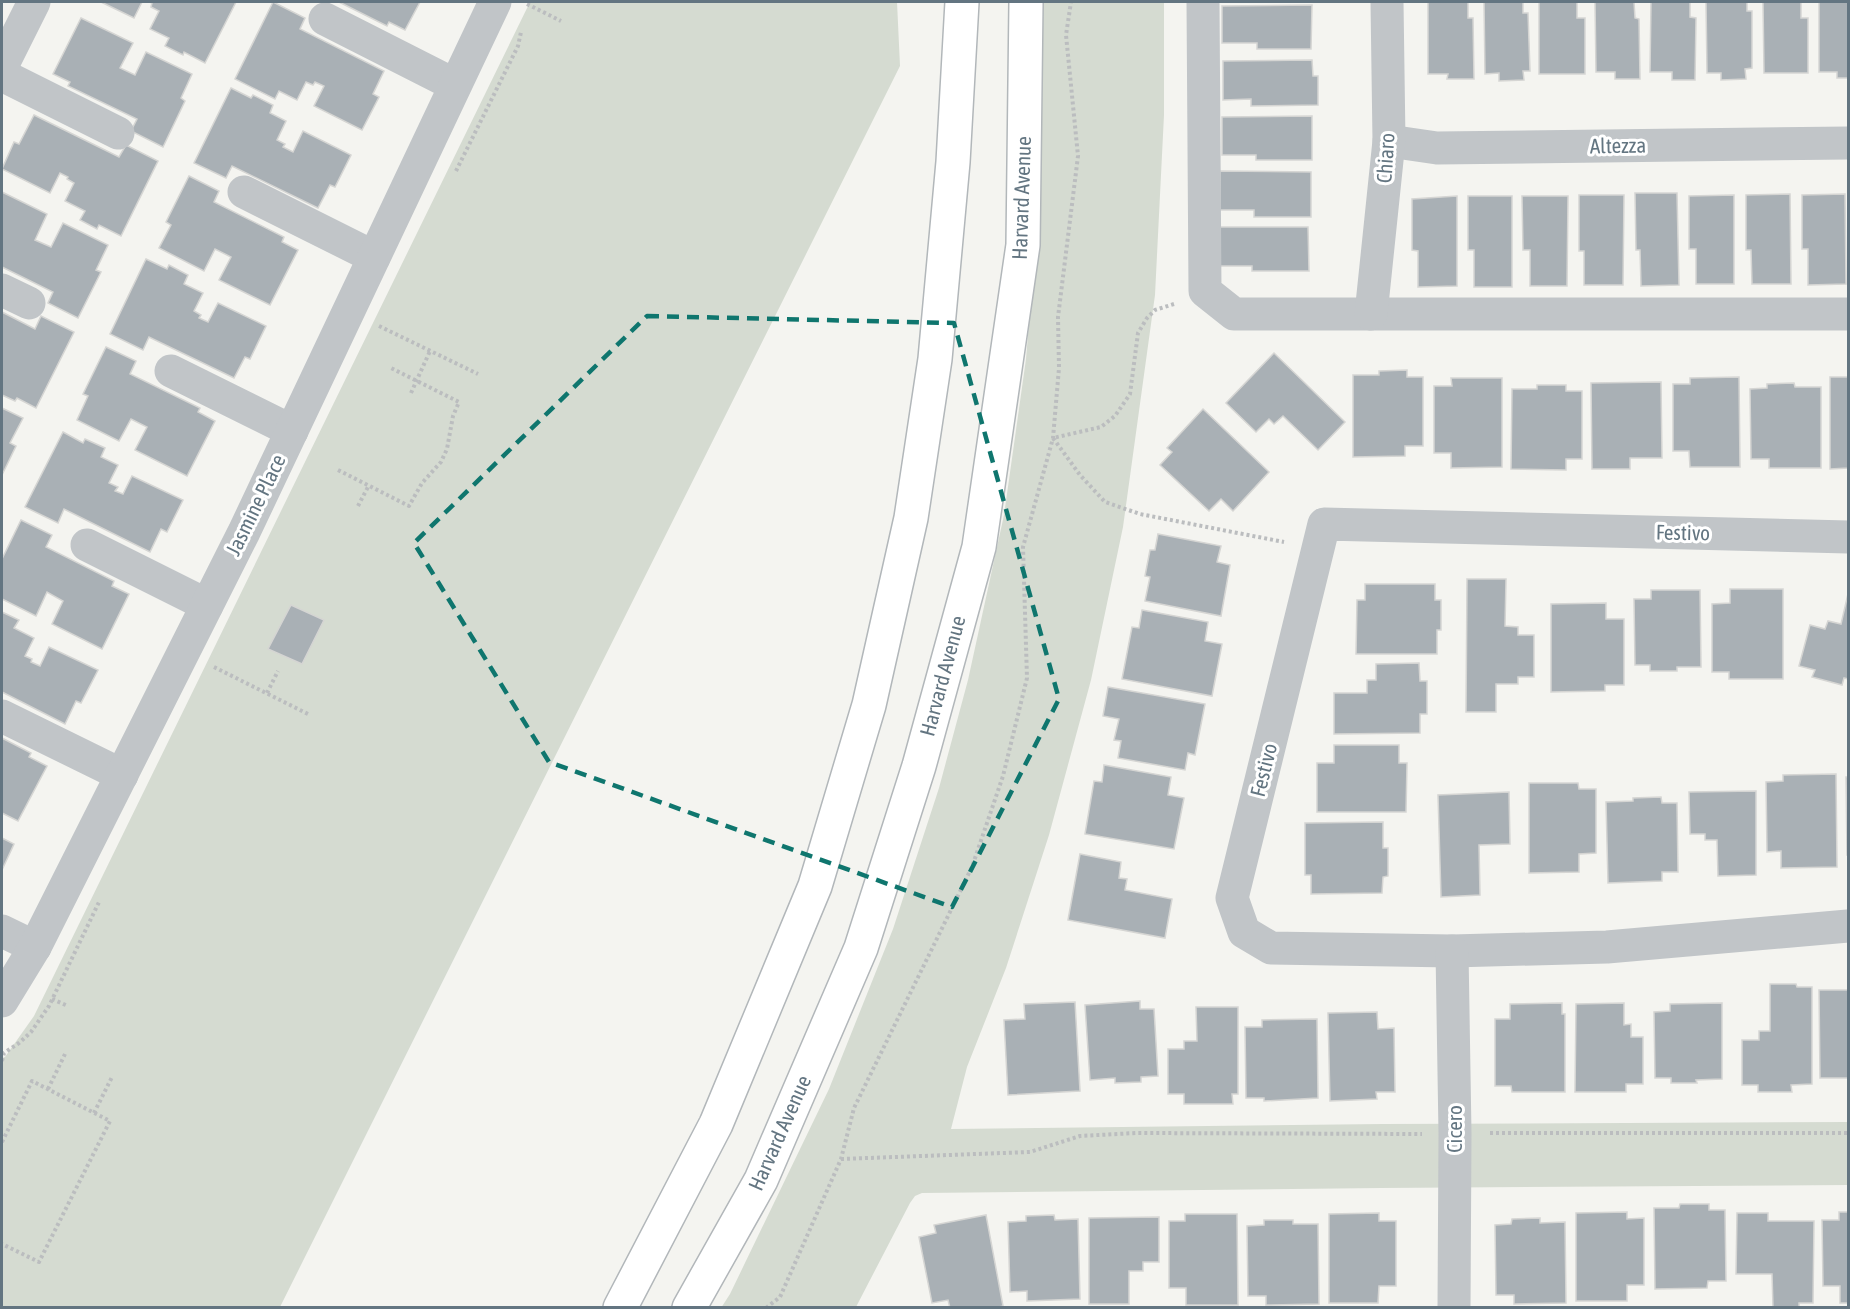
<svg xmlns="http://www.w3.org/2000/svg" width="1850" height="1309" viewBox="0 0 1850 1309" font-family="'Asap Condensed',sans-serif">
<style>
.green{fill:#d5dbd1}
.building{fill:#a9b0b5;stroke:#d5d5d3;stroke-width:1.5}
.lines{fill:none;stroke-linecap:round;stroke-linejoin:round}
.major-casing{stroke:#b2b7ba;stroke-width:36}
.path{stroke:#bbbdbf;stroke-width:4;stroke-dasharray:3 3;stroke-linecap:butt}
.minor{stroke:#c1c5c8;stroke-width:33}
.major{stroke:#fff;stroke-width:33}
.marked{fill:none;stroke:#0f766e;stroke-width:4.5;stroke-dasharray:12 8;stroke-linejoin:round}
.labels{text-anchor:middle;stroke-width:6;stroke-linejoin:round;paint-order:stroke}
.street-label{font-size:21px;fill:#637581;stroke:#fff}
</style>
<rect width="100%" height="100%" fill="#f4f4f0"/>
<g class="green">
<polygon points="530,2 897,2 900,66 280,1307 2,1308 2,1058 5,1057 34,1016"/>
<polygon points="1040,2 1164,2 1164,115 1155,295 1123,527 1091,680 1049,835 1006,968 967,1067 951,1129 1383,1124 1848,1122 1848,1185 1381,1188 922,1193 915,1196 910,1203 856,1307 721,1308 730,1294 829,1089 893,929 939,788 968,680 1004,515 1026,359 1039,203"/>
</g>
<g class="building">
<polygon points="101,2 142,2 134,18"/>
<polygon points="149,2 236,2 205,63 184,52 183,55 165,46 169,38 150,29 159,11 151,7 152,3"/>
<polygon points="273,2 305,18 300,29 384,71 373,94 379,97 362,130 314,106 324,86 315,82 313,85 306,82 297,100 279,91 275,99 235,79"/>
<polygon points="339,2 420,2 405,30 389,22 387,26"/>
<polygon points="1428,2 1468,2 1468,18 1473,18 1474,79 1447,79 1448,74 1428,74"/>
<polygon points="1484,2 1523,2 1523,13 1528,13 1530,71 1523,71 1524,80 1499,81 1499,73 1485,74"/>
<polygon points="1539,2 1577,2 1577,18 1585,18 1585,74 1539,74"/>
<polygon points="1595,2 1634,2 1635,18 1639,19 1640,79 1615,79 1615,72 1596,72"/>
<polygon points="1651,2 1690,2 1690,17 1696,18 1695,80 1672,80 1672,72 1650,72"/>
<polygon points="1706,2 1747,2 1747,11 1752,11 1752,68 1745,69 1746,79 1721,80 1721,73 1707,73"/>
<polygon points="1763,2 1801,2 1801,18 1808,18 1808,73 1764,73"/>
<polygon points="1819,2 1848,2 1848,78 1837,78 1837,72 1819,72"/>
<polygon points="1312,5 1311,49 1257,49 1257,43 1222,43 1222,6"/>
<polygon points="81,18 133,43 120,68 135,75 146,52 192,74 181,98 185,101 163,147 131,131 137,119 68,86 70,82 53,74"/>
<polygon points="1312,60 1313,76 1318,76 1318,105 1251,106 1251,99 1223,100 1223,61"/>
<polygon points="231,88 251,98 253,95 273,105 270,113 286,121 277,140 285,144 283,147 293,152 303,131 351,155 335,187 330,185 318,208 232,166 226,178 194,163"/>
<polygon points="34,115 119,157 126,145 158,161 121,236 99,225 97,229 80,220 85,211 65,201 74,183 67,179 68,177 60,173 50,193 2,169 14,142 19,144"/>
<polygon points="1312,116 1312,160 1256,160 1256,155 1222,155 1222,117"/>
<polygon points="1220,171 1311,172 1311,217 1254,217 1254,210 1220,210"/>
<polygon points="189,176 219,191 214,202 284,237 282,242 298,250 270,305 219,280 231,257 215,249 204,271 159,248 171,225 166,222"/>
<polygon points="2,192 47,214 35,240 51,247 63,223 108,245 96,270 101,272 78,318 48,303 53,292 2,267"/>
<polygon points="1635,193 1677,193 1679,285 1641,286 1640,250 1636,250"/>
<polygon points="1790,194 1791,284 1752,284 1751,250 1746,250 1746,195"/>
<polygon points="1845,194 1846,284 1808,285 1808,249 1802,249 1802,195"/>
<polygon points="1579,195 1624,195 1623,285 1584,285 1584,251 1579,251"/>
<polygon points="1734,195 1734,284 1696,284 1696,249 1689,249 1689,196"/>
<polygon points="1457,196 1457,286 1418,287 1418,251 1412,250 1412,199"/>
<polygon points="1468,196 1512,196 1512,287 1474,287 1474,250 1468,250"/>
<polygon points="1522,196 1568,196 1567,286 1530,286 1530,250 1523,250"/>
<polygon points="1217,227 1308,227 1309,271 1252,271 1252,266 1217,266"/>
<polygon points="146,259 167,269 169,265 188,275 184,284 203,293 194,311 201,315 199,318 208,322 218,303 266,326 250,359 245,357 234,378 149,337 143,350 110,334"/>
<polygon points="2,312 35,329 41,316 74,332 36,408 17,398 15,401 2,395"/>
<polygon points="106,347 136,361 130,374 200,408 198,412 215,421 187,476 135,450 147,427 131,419 119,441 77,420 88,396 83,394"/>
<polygon points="1274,353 1345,422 1318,450 1283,416 1274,424 1269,419 1256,432 1226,403"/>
<polygon points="1407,370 1407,377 1423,377 1423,446 1405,446 1405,456 1353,457 1353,375 1379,375 1379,371"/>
<polygon points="1739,377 1740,467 1690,467 1689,451 1673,451 1673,384 1690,384 1690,378"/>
<polygon points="1830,377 1848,377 1848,468 1830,469"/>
<polygon points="1451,378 1502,378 1502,467 1451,468 1451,453 1434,453 1434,386 1452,386"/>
<polygon points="1661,382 1662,458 1630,458 1630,469 1592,469 1591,383"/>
<polygon points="1794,383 1795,387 1821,387 1821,468 1769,468 1769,459 1751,459 1750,389 1767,388 1767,384"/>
<polygon points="1537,385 1566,385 1566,391 1582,391 1582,459 1566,459 1566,470 1511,469 1512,389 1537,389"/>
<polygon points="2,408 23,418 10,443 16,446 2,475"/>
<polygon points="1203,409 1269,472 1233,511 1221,499 1209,511 1160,465 1172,452 1167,448"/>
<polygon points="63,432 83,443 85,439 105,448 101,457 118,465 109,483 118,487 115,491 123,494 132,476 183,500 167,532 161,529 150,552 64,509 58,523 25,507"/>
<polygon points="21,520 52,535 46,547 114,581 112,586 129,594 102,649 52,624 63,601 47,592 36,616 2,599 2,559"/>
<polygon points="1158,534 1221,546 1217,562 1230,565 1221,616 1145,601 1150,577 1145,576 1150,550 1155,550"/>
<polygon points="1467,579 1506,579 1505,626 1518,627 1518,635 1534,635 1534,677 1518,677 1518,684 1496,684 1496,712 1466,712"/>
<polygon points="1365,584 1435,584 1435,600 1441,600 1441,630 1437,630 1437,654 1356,654 1357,600 1365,600"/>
<polygon points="1730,589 1783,589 1783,679 1729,679 1729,672 1712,672 1712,604 1730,603"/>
<polygon points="1651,590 1700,590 1701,667 1677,667 1677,671 1650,671 1650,665 1635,665 1634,599 1651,599"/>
<polygon points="1848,594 1848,679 1844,678 1842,685 1812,677 1815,670 1799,666 1810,625 1825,629 1828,621 1841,624"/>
<polygon points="1606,603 1606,619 1624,619 1624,685 1605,685 1605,691 1551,692 1551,604"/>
<polygon points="291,605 324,620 302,664 268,649"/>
<polygon points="1142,610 1208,622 1205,641 1222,644 1212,696 1122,679 1132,627 1139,628"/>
<polygon points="2,612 19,620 14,628 34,638 25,656 32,659 31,662 40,666 49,647 98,670 81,703 76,701 65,724 2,692"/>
<polygon points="1419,663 1420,681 1427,681 1427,714 1420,714 1420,733 1334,734 1334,693 1367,693 1367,680 1376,680 1376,664"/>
<polygon points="1108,687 1205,704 1195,755 1188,753 1185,770 1118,758 1121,741 1114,740 1119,719 1103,716"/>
<polygon points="2,738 31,753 29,757 47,766 18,821 2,813"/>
<polygon points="1334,745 1399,745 1399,763 1407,763 1406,812 1317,812 1317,763 1334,763"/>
<polygon points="1104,765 1171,777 1168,795 1184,798 1174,849 1085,834 1094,781 1102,782"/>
<polygon points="1836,774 1837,867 1781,868 1781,851 1767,852 1766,782 1783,781 1783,775"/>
<polygon points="1846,777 1848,777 1848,855 1847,855"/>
<polygon points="1529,783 1578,783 1579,789 1596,789 1596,853 1579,854 1579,872 1529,873"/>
<polygon points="1756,791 1756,875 1718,876 1717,840 1705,840 1705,834 1690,834 1689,792"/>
<polygon points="1509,792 1510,844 1479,845 1480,895 1441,897 1438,795"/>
<polygon points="1661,797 1662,803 1677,803 1678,872 1662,872 1662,881 1608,883 1606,802 1633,801 1633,798"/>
<polygon points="1383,822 1383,848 1388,848 1388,876 1383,877 1382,893 1311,894 1311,875 1305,875 1305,823"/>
<polygon points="2,838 14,844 2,870"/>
<polygon points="1080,854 1121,862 1119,878 1127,879 1125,890 1172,899 1165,938 1068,920"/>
<polygon points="1770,984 1796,984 1797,987 1812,987 1812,1084 1791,1085 1792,1092 1758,1092 1758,1085 1742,1085 1742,1040 1759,1040 1759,1031 1770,1031"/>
<polygon points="1819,990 1848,990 1848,1078 1820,1078"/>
<polygon points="1140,1001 1140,1009 1154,1009 1158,1076 1141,1077 1141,1082 1115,1083 1115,1078 1090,1080 1085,1005"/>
<polygon points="1075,1002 1080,1091 1008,1095 1004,1020 1025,1019 1024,1004"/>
<polygon points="1562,1003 1562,1014 1565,1014 1565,1092 1512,1092 1511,1086 1495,1086 1495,1019 1510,1019 1510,1004"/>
<polygon points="1624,1003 1624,1025 1631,1024 1631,1037 1643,1037 1643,1084 1626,1084 1626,1092 1575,1092 1576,1004"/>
<polygon points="1722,1003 1722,1079 1696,1080 1697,1083 1671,1083 1671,1078 1655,1078 1654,1012 1670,1011 1670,1004"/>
<polygon points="1196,1007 1238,1007 1238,1094 1232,1094 1233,1104 1184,1104 1184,1094 1168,1094 1168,1049 1184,1049 1184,1041 1197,1041"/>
<polygon points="1377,1012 1378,1029 1394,1028 1395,1092 1376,1092 1377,1099 1330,1101 1328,1013"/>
<polygon points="1317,1019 1318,1098 1264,1101 1264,1098 1246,1098 1245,1027 1262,1027 1262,1020"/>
<polygon points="1680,1204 1709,1204 1709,1210 1725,1210 1726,1281 1708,1281 1707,1288 1655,1289 1654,1208 1679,1208"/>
<polygon points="1627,1212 1627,1219 1644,1218 1644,1285 1627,1285 1627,1301 1576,1301 1576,1213"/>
<polygon points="1839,1212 1848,1212 1848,1303 1840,1303 1840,1286 1823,1286 1822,1220 1839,1220"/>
<polygon points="1379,1213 1379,1221 1396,1221 1396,1286 1379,1286 1378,1303 1329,1303 1329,1214"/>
<polygon points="1737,1213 1768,1213 1768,1221 1814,1221 1813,1303 1799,1303 1799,1307 1773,1307 1772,1274 1736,1274"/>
<polygon points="1185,1214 1237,1214 1238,1305 1186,1305 1186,1288 1169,1288 1169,1221 1185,1221"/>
<polygon points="986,1215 1003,1306 995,1308 950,1308 948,1300 932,1303 919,1237 936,1233 934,1225"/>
<polygon points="1054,1215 1055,1220 1078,1219 1080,1299 1027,1301 1027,1291 1010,1292 1008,1222 1026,1221 1026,1216"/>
<polygon points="1159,1217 1159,1262 1143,1262 1143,1271 1129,1271 1129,1304 1089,1304 1089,1218"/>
<polygon points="1540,1218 1540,1223 1565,1222 1566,1303 1514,1304 1514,1295 1496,1295 1495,1225 1511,1224 1512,1219"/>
<polygon points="1264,1220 1293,1220 1293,1224 1318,1224 1319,1304 1266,1305 1266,1296 1248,1296 1247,1226 1264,1225"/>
</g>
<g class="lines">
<g class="major-casing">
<g id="major">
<polyline points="620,1308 716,1124 815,886 869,705 911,518 935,359 953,162 962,2"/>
<polyline points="689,1308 761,1180 861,948 919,766 979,547 1023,245 1026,2"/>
</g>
</g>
<g class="path">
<polyline points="527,4 561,21"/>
<polyline points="456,171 518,46 521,32"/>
<polyline points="1174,304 1155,310 1147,318 1138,333 1130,394 1115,416 1101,427 1053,438 1080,475 1105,502 1140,514 1284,542"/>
<polyline points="379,326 478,374"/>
<polyline points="411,393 430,351"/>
<polyline points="338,470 409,506 422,483 441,462 447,449 453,416 459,402 389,367"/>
<polyline points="358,506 369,485"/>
<polyline points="214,667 310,715"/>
<polyline points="267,693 278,671"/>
<polyline points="52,999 68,1006"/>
<polyline points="2,1061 4,1053 19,1043 31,1032 49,1006 100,900"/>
<polyline points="48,1089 65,1054"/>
<polyline points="94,1113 112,1077"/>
<polyline points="1490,1133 1848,1133"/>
<polyline points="2,1142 32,1081 110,1121 39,1262 2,1244"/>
<polyline points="841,1159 1030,1152 1080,1136 1136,1133 1422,1134"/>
<polyline points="766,1308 780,1297 841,1159 854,1108 972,867 1003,776 1027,678 1023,547 1053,438 1059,368 1058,317 1078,156 1066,35 1071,2"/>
</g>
<g class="minor">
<polyline points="1203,2 1205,291 1234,314 1848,314"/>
<polyline points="325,19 455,85"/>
<polyline points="2,66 34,2"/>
<polyline points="2,75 118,133"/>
<polyline points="1389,141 1437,148 1848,143"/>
<polyline points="244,192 374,257"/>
<polyline points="2,290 29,303"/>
<polyline points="1371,314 1389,141 1387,2"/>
<polyline points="171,371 292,431"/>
<polyline points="1848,537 1324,524 1232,898 1244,932 1271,948 1452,951 1607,947 1848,926"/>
<polyline points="87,545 207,605"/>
<polyline points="2,716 122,775"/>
<polyline points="2,931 35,947"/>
<polyline points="1452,951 1455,1133 1454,1308"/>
<polyline points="2,1001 35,947 244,532 495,2"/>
</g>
<use href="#major" class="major"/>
</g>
<path class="marked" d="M647 316 954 323 1059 699 952 907 549 762 414 543Z"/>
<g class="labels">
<g class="street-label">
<text transform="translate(1618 146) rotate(-1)" y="7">Altezza</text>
<text transform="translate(1386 158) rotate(-86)" y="7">Chiaro</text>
<text transform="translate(1022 198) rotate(-88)" y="7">Harvard Avenue</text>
<text transform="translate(256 505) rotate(-64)" y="7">Jasmine Place</text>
<text transform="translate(1683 533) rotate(1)" y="7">Festivo</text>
<text transform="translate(943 676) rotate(-75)" y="7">Harvard Avenue</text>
<text transform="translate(1264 770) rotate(-76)" y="7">Festivo</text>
<text transform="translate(1455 1129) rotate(-90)" y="7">Cicero</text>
<text transform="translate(780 1133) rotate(-66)" y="7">Harvard Avenue</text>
</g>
</g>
<rect width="1850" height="1309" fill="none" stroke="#637581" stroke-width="6"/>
</svg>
